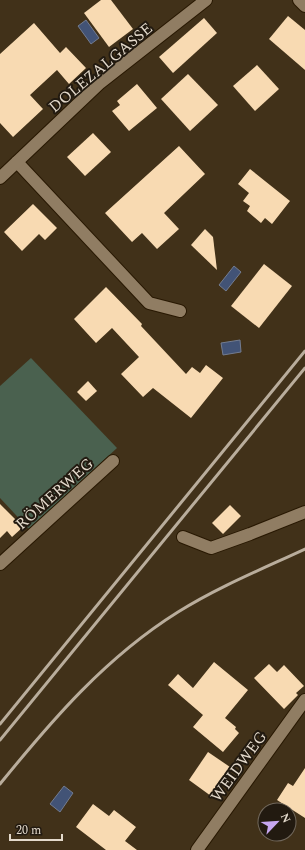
<svg xmlns="http://www.w3.org/2000/svg" width="305" height="850" viewBox="0 0 305 850" font-family="Spectral,serif">
<style>
.green{fill:#4a614f}
.water{fill:#425376;stroke:#737c90}
.building{fill:#f8dab2}
.lines{fill:none;stroke-linecap:round;stroke-linejoin:round}
.minor-casing{stroke:#281802;stroke-width:14}
.minor{stroke:#907d63;stroke-width:12}
.rail{stroke:#b9ad9c;stroke-width:3}
.labels{text-anchor:middle;stroke-width:4;stroke-linejoin:round;paint-order:stroke}
.street-label{font-size:16px;fill:#e4dacc;stroke:#221a10}
</style>
<rect width="100%" height="100%" fill="#413119"/>
<polygon class="green" points="31,358 117,448 29,529 0,498 0,386"/>
<g class="water">
<polygon points="86,20 99,38 91,44 78,26"/>
<polygon points="234,266 241,272 226,291 219,285"/>
<polygon points="240,340 241,352 223,355 221,343"/>
<polygon points="64,786 73,793 60,812 50,804"/>
</g>
<g class="building">
<polygon points="101,0 111,0 133,29 109,47 84,13"/>
<polygon points="288,16 305,30 305,70 269,39"/>
<polygon points="204,18 217,33 173,73 159,57"/>
<polygon points="34,23 60,53 66,47 86,68 69,84 57,70 30,95 43,109 13,137 0,123 0,54"/>
<polygon points="257,65 279,89 255,111 233,86"/>
<polygon points="188,74 218,105 190,131 161,99"/>
<polygon points="137,84 157,108 129,131 112,111 120,105 117,101"/>
<polygon points="93,133 111,152 85,176 67,157"/>
<polygon points="179,146 205,174 164,213 179,229 157,249 142,233 132,242 105,213"/>
<polygon points="250,169 290,201 272,224 265,218 261,223 247,211 250,206 243,201 249,193 238,184"/>
<polygon points="33,204 57,228 45,240 39,234 22,251 4,232"/>
<polygon points="205,229 213,237 217,270 191,245"/>
<polygon points="264,264 292,286 259,328 231,306"/>
<polygon points="106,287 142,324 141,326 186,374 192,367 200,373 206,365 223,378 191,418 153,388 143,397 121,374 139,357 112,328 96,343 74,319"/>
<polygon points="88,381 97,391 86,401 77,392"/>
<polygon points="0,504 23,527 12,537 7,531 0,538"/>
<polygon points="230,505 241,516 223,534 212,523"/>
<polygon points="214,662 248,690 225,718 236,727 235,729 239,733 223,752 193,727 203,715 168,685 178,674 193,688"/>
<polygon points="269,664 277,672 284,665 304,686 296,693 298,695 284,709 254,678"/>
<polygon points="208,752 230,767 211,796 189,780"/>
<polygon points="305,768 305,818 277,800 288,783 293,786"/>
<polygon points="93,804 109,816 114,810 136,827 125,841 137,850 106,850 76,827"/>
</g>
<g class="lines">
<g class="minor-casing">
<g id="minor">
<polyline points="299,0 305,6"/>
<polyline points="17,162 149,303 180,311"/>
<polyline points="0,178 100,83 206,0"/>
<polyline points="183,537 211,548 250,534 305,512"/>
<polyline points="0,564 113,461"/>
<polyline points="197,850 305,700"/>
</g>
</g>
<use href="#minor" class="minor"/>
<g class="rail">
<polyline points="0,724 305,351"/>
<polyline points="0,740 305,368"/>
<path d="M0 784C52 720 106 657 178 612 218 587 262 569 305 549"/>
</g>
</g>
<g class="labels">
<g class="street-label">
<text transform="translate(100 67) rotate(-40)" y="6">DOLEZALGASSE</text>
<text transform="translate(54 493) rotate(-42)" y="6">RÖMERWEG</text>
<text transform="translate(238 766) rotate(-54)" y="6">WEIDWEG</text>
</g>
</g>
<g transform="translate(277 822) rotate(65)"><circle r="19" fill="#221a10" stroke="#70675b"/>
<path d="M0-3L7 15L0 10L-7 15Z" fill="#c6a6f0"/>
<text y="-6" font-size="11" font-weight="bold" text-anchor="middle" fill="#e4dacc">N</text>
</g>
<path d="M10 834v6h52v-6" fill="none" stroke="#e4dacc" stroke-width="2"/>
<text x="16" y="834" font-size="12" fill="#e4dacc" stroke="#221a10" stroke-width="3" paint-order="stroke">20 m</text>
</svg>
